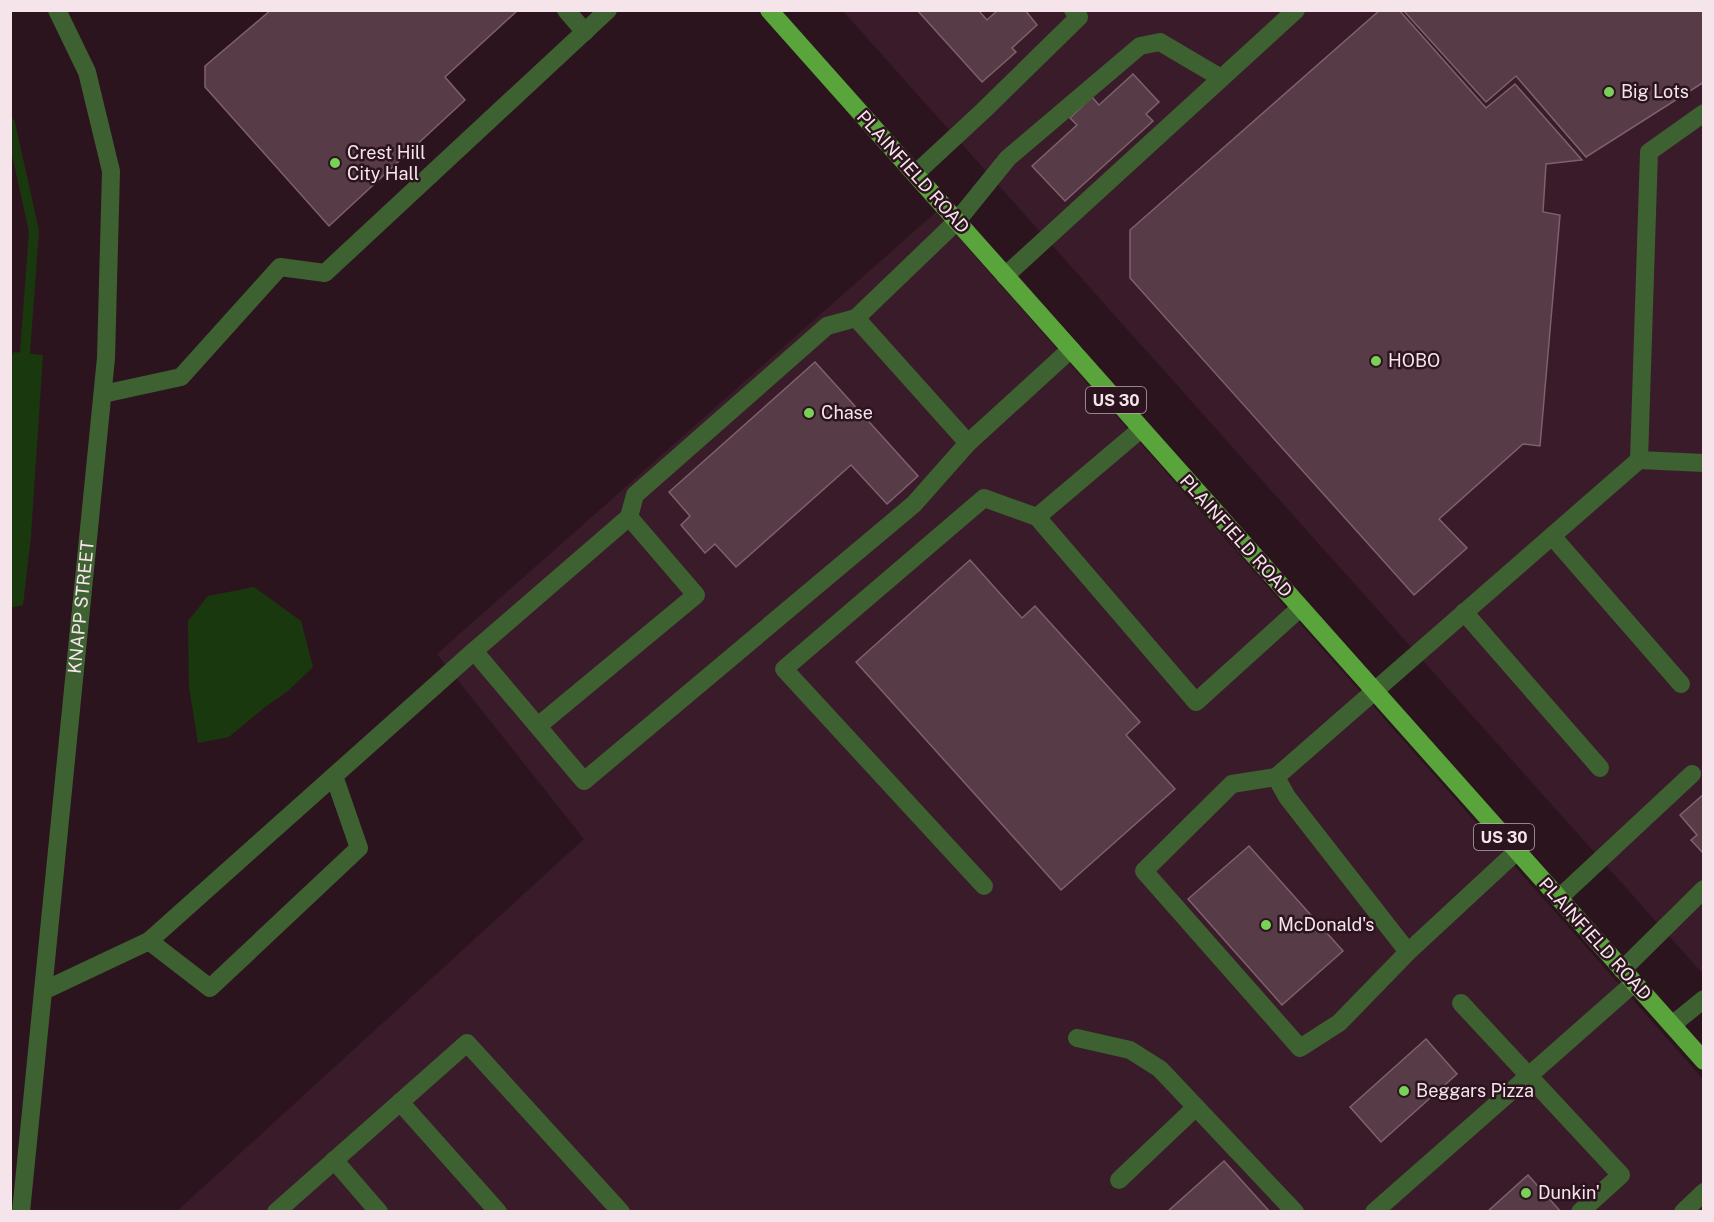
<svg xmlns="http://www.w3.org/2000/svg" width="1714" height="1222" viewBox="0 0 1714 1222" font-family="'Public Sans',sans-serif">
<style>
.built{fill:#3a1b2a}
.water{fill:#1a380e}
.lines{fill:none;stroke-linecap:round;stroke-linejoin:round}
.stream{stroke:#1a380e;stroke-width:10}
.building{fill:#573b47;stroke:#7f616d;stroke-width:1.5}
.lane{stroke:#3e6131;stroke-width:18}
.street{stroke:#3e6131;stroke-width:18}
.primary{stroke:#5aa43c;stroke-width:18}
.poi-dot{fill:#79d157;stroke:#2c141f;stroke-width:2}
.labels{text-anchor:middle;stroke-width:5;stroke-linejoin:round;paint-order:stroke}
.shield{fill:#2c141f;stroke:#b9a6ae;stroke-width:1.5}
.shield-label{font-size:16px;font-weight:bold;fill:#f6e4eb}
.poi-label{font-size:18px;fill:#f6e4eb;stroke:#2c141f;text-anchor:start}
.street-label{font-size:18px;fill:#f6e4eb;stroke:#2c141f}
</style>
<rect width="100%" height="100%" fill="#2c141f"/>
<g class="built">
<polygon points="843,11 1703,11 1703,974"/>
<polygon points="936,212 1703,1079 1703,1211 176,1212 584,839 437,654"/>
</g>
<g class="water">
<polygon points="14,352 43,355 31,536 23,605 10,608 10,359"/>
<polygon points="254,587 301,621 313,667 288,691 265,707 229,737 198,743 189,687 188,621 208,596"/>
</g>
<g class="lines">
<polyline class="stream" points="10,123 34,231 24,366"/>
</g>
<g class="building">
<polygon points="271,10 518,10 445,77 465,100 329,226 205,87 205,66"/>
<polygon points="917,10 978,10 987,20 998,10 1025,10 1037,25 1012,48 1016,52 982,82"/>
<polygon points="1380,10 1399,10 1486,108 1515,84 1582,160 1546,164 1543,212 1560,215 1540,446 1523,444 1439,519 1467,548 1414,595 1130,278 1130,230"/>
<polygon points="1403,10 1704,10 1704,82 1586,157 1516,76 1486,102"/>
<polygon points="1133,74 1159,102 1146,114 1153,121 1065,201 1032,166 1077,125 1070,118 1092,97 1099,105"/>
<polygon points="815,362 918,476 887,504 851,465 736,567 715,544 705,553 681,525 690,516 669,492"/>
<polygon points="970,560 1022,618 1035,606 1140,722 1126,735 1175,789 1061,890 856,662"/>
<polygon points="1704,794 1704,854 1691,840 1697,835 1680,815"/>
<polygon points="1249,846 1343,951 1282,1005 1188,899"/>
<polygon points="1426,1039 1457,1074 1381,1142 1350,1107"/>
<polygon points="1224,1161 1270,1212 1167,1212"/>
<polygon points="1528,1175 1561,1212 1487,1212"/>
</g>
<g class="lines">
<g class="lane">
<polyline points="566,10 585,32"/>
<polyline points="1704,113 1649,152 1639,460 1704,463"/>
<polyline points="915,174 983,111 1079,17 1073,10"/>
<polyline points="1005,276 1296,10"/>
<polyline points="1071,349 968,443 856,318 957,221 1008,158 1140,46 1160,42 1221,78"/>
<polyline points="103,394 181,377 280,267 325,273 608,10"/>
<polyline points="629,517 635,495 827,326 856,318"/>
<polyline points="1037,517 1141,429"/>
<polyline points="1552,536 1681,684"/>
<polyline points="1464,612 1600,768"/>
<polyline points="538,726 696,595 629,517 474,651 584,781 914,504 968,443"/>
<polyline points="1276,777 1232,784 1144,871 1300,1048 1339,1023 1408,952 1517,851"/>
<polyline points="984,886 784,669 984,498 1037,517 1196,702 1300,608"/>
<polyline points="1559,898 1692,774"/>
<polyline points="149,941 210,988 359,848 334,776"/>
<polyline points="1408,952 1287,797 1276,777 1639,460"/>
<polyline points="1622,970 1704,889"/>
<polyline points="43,991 149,941 474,651"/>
<polyline points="1461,1003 1621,1175 1580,1212"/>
<polyline points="1672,1025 1704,999"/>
<polyline points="1077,1038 1130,1050 1160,1069 1295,1212"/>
<polyline points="400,1102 498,1212"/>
<polyline points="334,1160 379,1212"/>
<polyline points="1119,1180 1196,1107"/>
<polyline points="276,1212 467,1043 621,1212"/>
<polyline points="1374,1212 1634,983"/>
<polyline points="1683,1212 1704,1192"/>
</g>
<path class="street" id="s1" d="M21 1212 106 358 111 171 87 72 57 10"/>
<polyline class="primary" points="769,10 1704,1061"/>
</g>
<g class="poi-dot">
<circle cx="1609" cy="92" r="6"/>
<circle cx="335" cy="163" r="6"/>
<circle cx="1376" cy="361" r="6"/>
<circle cx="809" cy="413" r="6"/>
<circle cx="1266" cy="925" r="6"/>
<circle cx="1404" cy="1091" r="6"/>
<circle cx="1526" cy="1193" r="6"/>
</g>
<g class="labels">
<g class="shield">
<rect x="1086" y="387" width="60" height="26" rx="4.5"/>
<rect x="1474" y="824" width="60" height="26" rx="4.5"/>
</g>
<g class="shield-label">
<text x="1116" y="406">US 30</text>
<text x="1504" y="843">US 30</text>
</g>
<g class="poi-label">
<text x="1621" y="98">Big Lots</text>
<text x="347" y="159">Crest Hill<tspan x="347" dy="21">City Hall</tspan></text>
<text x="1388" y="367">HOBO</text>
<text x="821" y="419">Chase</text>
<text x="1278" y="931">McDonald's</text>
<text x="1416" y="1097">Beggars Pizza</text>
<text x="1538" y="1199">Dunkin'</text>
</g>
<g class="street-label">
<text transform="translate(913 172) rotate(48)" y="6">PLAINFIELD ROAD</text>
<text transform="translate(1236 536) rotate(48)" y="6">PLAINFIELD ROAD</text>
<text dy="6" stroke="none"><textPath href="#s1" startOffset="608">KNAPP STREET</textPath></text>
<text transform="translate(1595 939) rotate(48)" y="6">PLAINFIELD ROAD</text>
</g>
</g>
<rect width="1714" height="1222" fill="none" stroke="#f6e4eb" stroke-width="24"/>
</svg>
